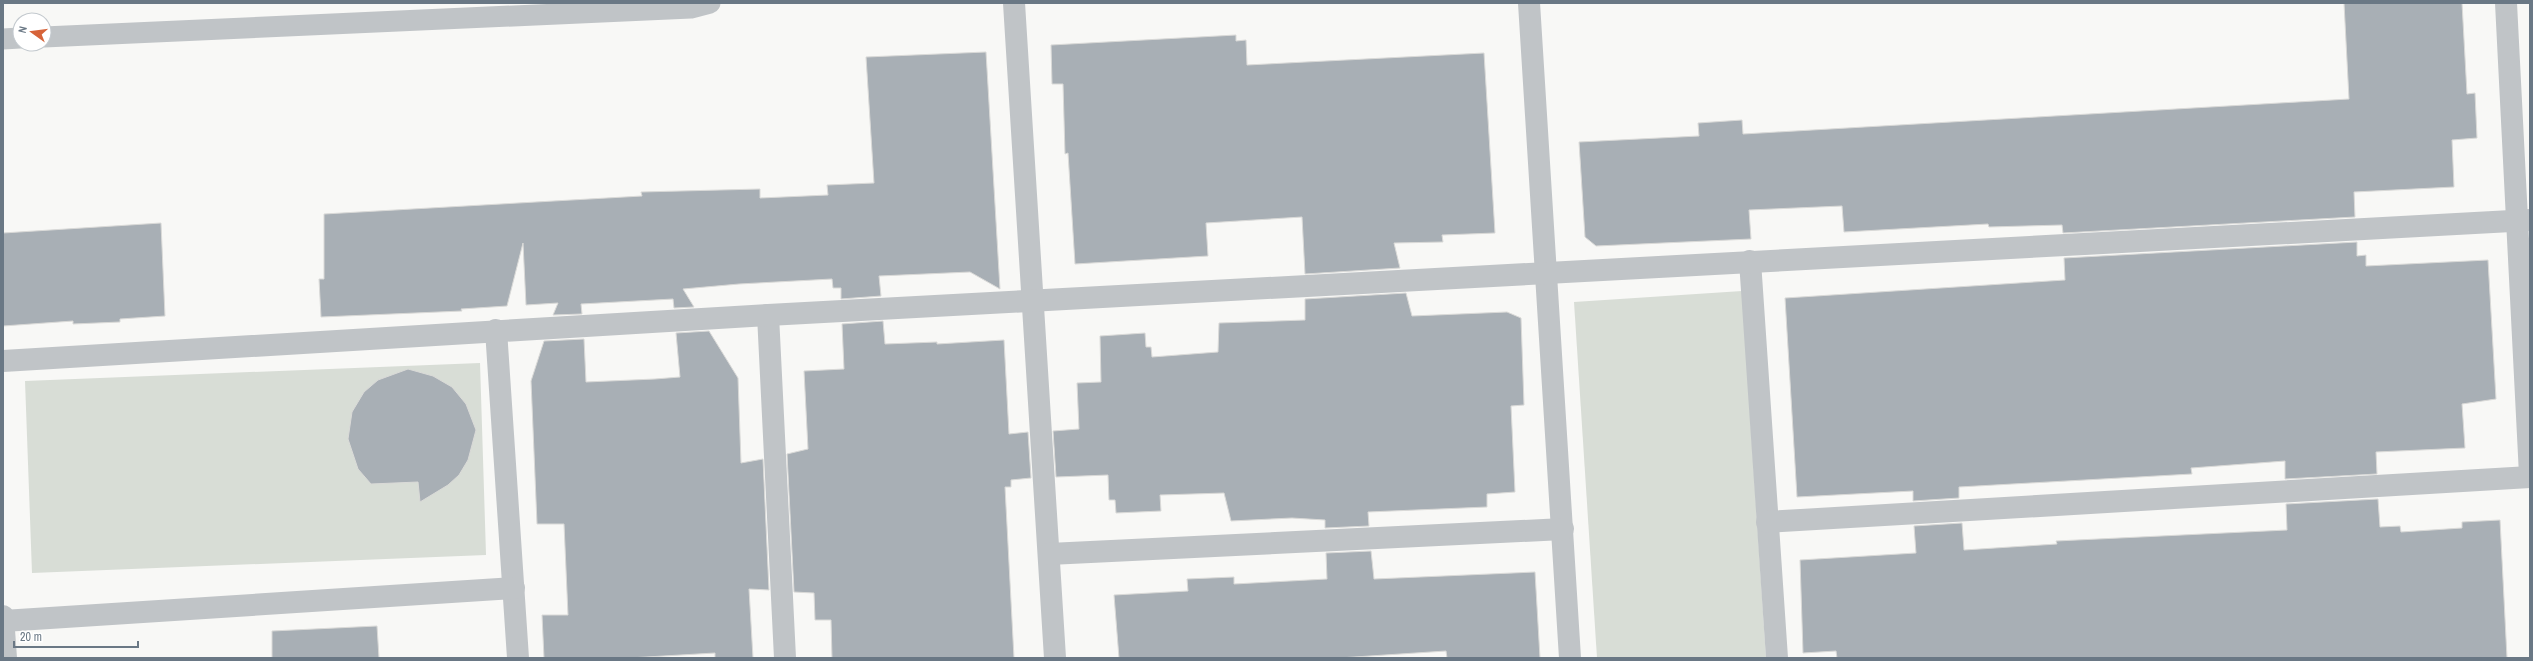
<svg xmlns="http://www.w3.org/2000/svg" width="2533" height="661" viewBox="0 0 2533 661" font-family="'Archivo Narrow',sans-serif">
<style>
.green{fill:#d8ddd6}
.building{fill:#a8afb5;stroke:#dadad8}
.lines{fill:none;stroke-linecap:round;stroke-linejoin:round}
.service{stroke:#c0c4c7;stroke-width:21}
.minor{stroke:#c0c4c7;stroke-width:22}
</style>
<rect width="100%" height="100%" fill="#f8f8f6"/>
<g class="green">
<polygon points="1742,291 1766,658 1597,658 1574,302"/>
<polygon points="480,363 486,555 32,573 25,381"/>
</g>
<g class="building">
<polygon points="2344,3 2462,3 2467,94 2475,93 2477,138 2452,140 2454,187 2354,192 2355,217 2063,233 2062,225 1989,227 1988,224 1844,232 1842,206 1749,210 1751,239 1596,246 1585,237 1579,142 1699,136 1698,123 1742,120 1743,134 2349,99"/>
<polygon points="1236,35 1236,41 1246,40 1247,65 1484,53 1495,233 1442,235 1443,242 1394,243 1400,268 1305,274 1302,217 1206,223 1208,256 1075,264 1068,153 1065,154 1063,84 1052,84 1051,45"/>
<polygon points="986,52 1000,289 970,272 879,276 881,296 841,299 841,288 833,288 832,279 739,284 683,289 694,307 674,308 673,299 581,304 582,314 553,315 558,303 526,305 523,243 507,306 461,309 462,311 321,317 319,279 324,279 324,214 642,196 641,192 760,189 760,198 828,195 827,185 874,183 866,57"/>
<polygon points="161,223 165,316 120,319 120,322 73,324 73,321 3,326 3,233"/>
<polygon points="2357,242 2357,256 2366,255 2366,266 2488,260 2496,399 2462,404 2465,448 2376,452 2377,474 2285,479 2285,461 2191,468 2192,474 1959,487 1959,498 1913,501 1913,491 1797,497 1785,298 2065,280 2064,258"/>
<polygon points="1406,293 1412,316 1507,312 1521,318 1524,405 1511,406 1515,492 1487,494 1487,507 1368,512 1369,526 1325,528 1325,520 1292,518 1231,521 1224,493 1160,495 1161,511 1116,513 1115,500 1109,500 1108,475 1056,477 1053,431 1079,429 1077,383 1101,382 1100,336 1145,333 1146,347 1151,347 1152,357 1218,352 1219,323 1305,320 1305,299"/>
<polygon points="883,321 885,344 937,342 937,344 1004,340 1009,434 1028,432 1031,478 1011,480 1011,487 1005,487 1014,658 832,658 831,620 815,620 814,593 794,592 787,454 808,449 804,371 844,369 842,324"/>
<polygon points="709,331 738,378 741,463 763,459 769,590 749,589 753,658 715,658 715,653 629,658 544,658 542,615 568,615 564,524 537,524 531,381 544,341 584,339 586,382 655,379 680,377 676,333"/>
<polygon points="408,369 433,376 452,387 466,404 476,430 468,460 459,475 448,485 420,502 418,482 371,484 358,469 348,439 352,412 364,392 378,380"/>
<polygon points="2378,499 2380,527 2400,526 2401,532 2462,528 2462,522 2500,520 2507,658 1837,658 1836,651 1803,653 1800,560 1916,553 1914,526 1962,523 1964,550 2057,544 2056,541 2287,530 2286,504"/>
<polygon points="1371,551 1374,579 1535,572 1540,658 1447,658 1446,651 1339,658 1119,658 1114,595 1188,591 1187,579 1234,577 1234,584 1327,579 1326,553"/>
<polygon points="377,626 379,658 272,658 272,631"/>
</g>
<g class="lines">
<g class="service">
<polyline points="44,37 691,8 710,3"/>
<polyline points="3,39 20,38"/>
</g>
<g class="minor">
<polyline points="1014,3 1055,658"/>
<polyline points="1529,3 1570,658"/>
<polyline points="2506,3 2530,475"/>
<polyline points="1750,261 1777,658"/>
<polyline points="768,315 785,658"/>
<polyline points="496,330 518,658"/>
<polyline points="3,361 768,315 2530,220"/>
<polyline points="1767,522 2530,477"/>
<polyline points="1049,554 1563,529"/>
<polyline points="3,616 6,658"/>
<polyline points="3,621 514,588"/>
</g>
</g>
<rect width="2533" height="661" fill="none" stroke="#6a7885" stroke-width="8"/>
<g transform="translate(32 32) rotate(284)"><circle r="19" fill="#ffffff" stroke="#c3c9ce"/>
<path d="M0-3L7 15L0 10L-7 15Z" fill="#d66339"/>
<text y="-6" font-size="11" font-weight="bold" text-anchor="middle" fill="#6a7885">N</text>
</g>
<path d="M14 641v6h124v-6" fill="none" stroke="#6a7885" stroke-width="2"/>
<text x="20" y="641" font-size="12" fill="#6a7885" stroke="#ffffff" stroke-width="3" paint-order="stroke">20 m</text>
</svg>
